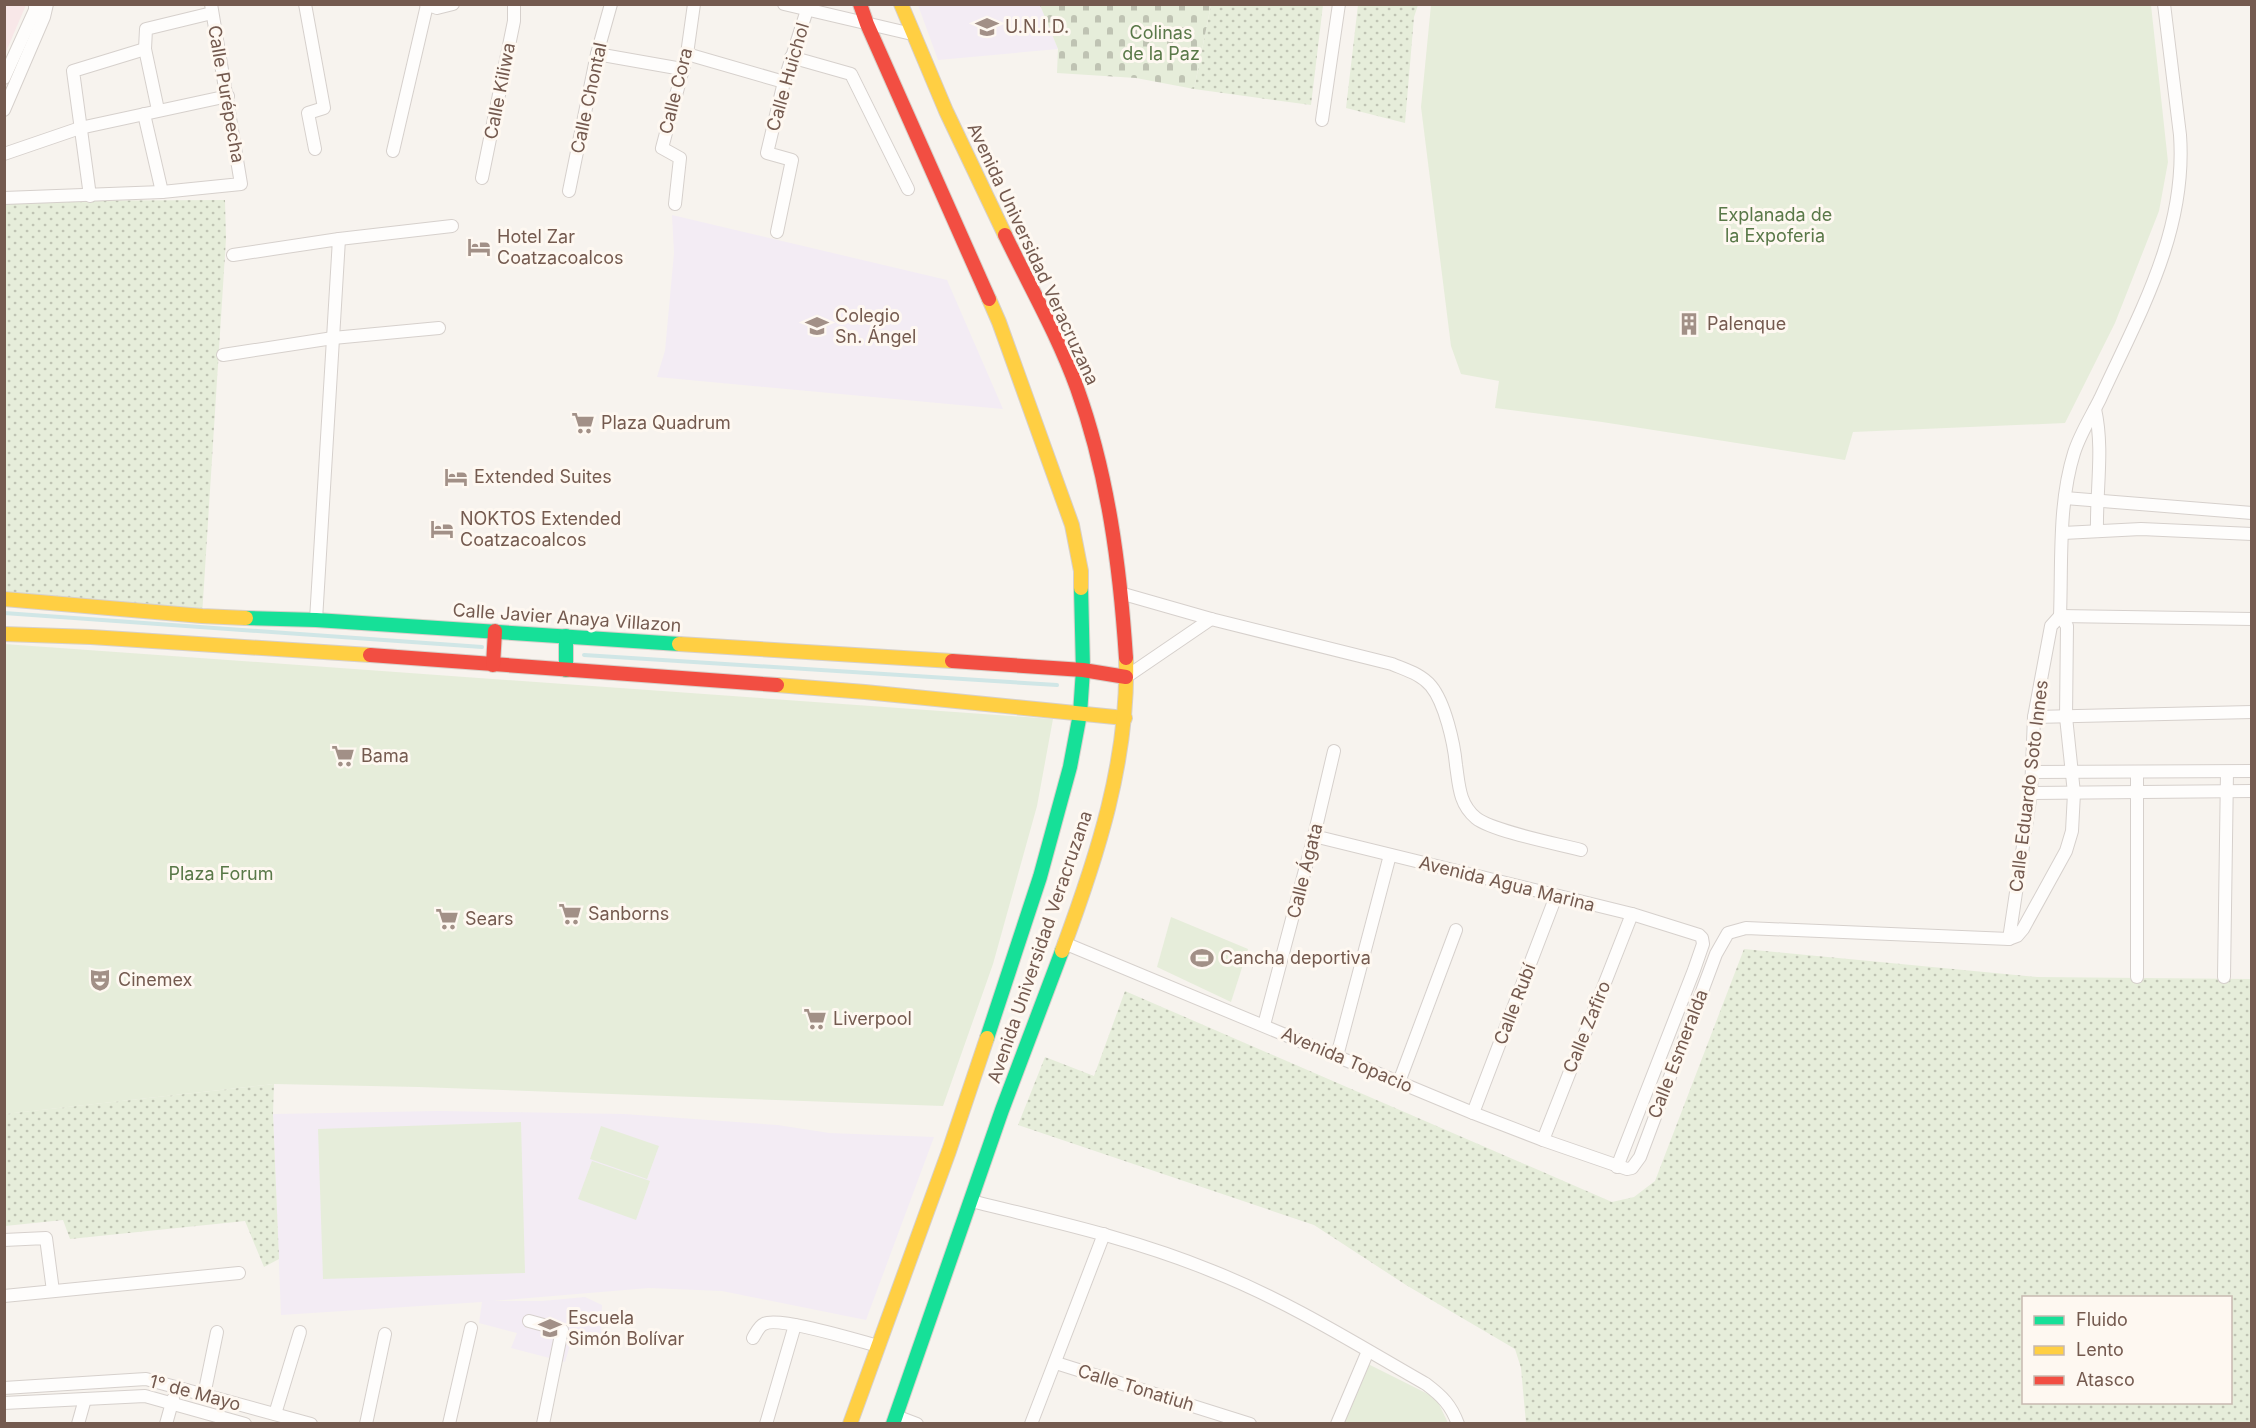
<svg xmlns="http://www.w3.org/2000/svg" width="2256" height="1428" viewBox="0 0 2256 1428" font-family="Inter,sans-serif">
<style>
.education{fill:#f3ecf4}
.medical{fill:#f8e7e8}
.grass{fill:url(#grass-dots);fill-rule:evenodd}
.cemetery{fill:url(#cemetery-stones)}
.park{fill:#e6edda}
.lines{fill:none;stroke-linecap:round;stroke-linejoin:round}
.stream{stroke:#d0e6e6;stroke-width:4}
.street-casing{stroke:#d6d0cc;stroke-width:14}
.fast-casing{stroke:#d7d0ca;stroke-width:16}
.slow-casing{stroke:#d7d0ca;stroke-width:16}
.jam-casing{stroke:#d7d0ca;stroke-width:16}
.street{stroke:#fefdfc;stroke-width:12}
.fast{stroke:#16e098;stroke-width:14}
.slow{stroke:#ffcf43;stroke-width:14}
.jam{stroke:#f24e42;stroke-width:14}
.labels{text-anchor:middle;stroke-width:6;stroke-linejoin:round;paint-order:stroke}
.poi-label{font-size:18px;fill:#745a4f;stroke:#fef8f1;text-anchor:start}
.park-label{font-size:18px;fill:#597848;stroke:#fef8f1}
.street-label{font-size:18px;fill:#745a4f;stroke:#fef8f1}
</style>
<defs>
<pattern id="grass-dots" width="8" height="8" patternUnits="userSpaceOnUse" patternTransform="scale(1.5)"><rect width="8" height="8" fill="#e6edda"/><path d="M2 2h.1M6 6h.1" fill="none" stroke="#bfc3b3" stroke-width="1.8" stroke-linecap="round"/></pattern>
<pattern id="cemetery-stones" width="16" height="16" patternUnits="userSpaceOnUse" patternTransform="scale(1.5)"><rect width="16" height="16" fill="#e6edda"/><path d="M2 7V4a2 2 0 0 1 4 0v3zM10 15v-3a2 2 0 0 1 4 0v3z" fill="#bfc3b3"/></pattern>
</defs>
<rect width="100%" height="100%" fill="#f7f3ee"/>
<g class="education">
<polygon points="918,5 1040,5 1058,49 938,60"/>
<polygon points="672,215 947,280 1003,409 657,377 665,351 674,253"/>
<polygon points="439,1111 624,1114 777,1125 829,1133 934,1137 866,1320 722,1291 649,1288 493,1301 542,1301 585,1297 602,1305 601,1336 573,1335 565,1362 511,1348 517,1333 479,1323 482,1302 281,1315 273,1114"/>
</g>
<polygon class="medical" points="5,4 26,5 5,54 4,5"/>
<g class="grass">
<polygon points="1211,5 1323,5 1311,105 1194,89"/>
<polygon points="1358,5 1418,5 1414,17 1405,123 1346,108"/>
<polygon points="225,200 226,239 202,616 5,599 4,201"/>
<path d="M1744 949 2037 977 2251 979V1423H1526L1521 1368 1515 1349 1406 1285 1314 1225 1018 1125 1045 1057 1094 1076 1125 991 1612 1202 1634 1197 1655 1181ZM2024 1298H2230V1402H2024Z"/>
<polygon points="274,1084 273,1114 279,1259 264,1267 245,1221 70,1239 63,1220 5,1226 4,1114"/>
</g>
<polygon class="cemetery" points="1040,5 1211,5 1194,89 1136,78 1057,73 1058,49"/>
<g class="park">
<polygon points="1431,5 2151,5 2168,162 2159,211 2115,323 2065,423 1853,432 1845,460 1602,422 1495,408 1499,381 1461,374 1451,346 1421,107"/>
<polygon points="4,644 1053,719 1037,806 993,964 943,1106 419,1087 274,1084 5,1114"/>
<polygon points="1171,917 1248,949 1231,1002 1157,967"/>
<polygon points="521,1122 525,1273 323,1279 318,1129"/>
<polygon points="601,1126 659,1146 647,1179 590,1159"/>
<polygon points="592,1161 650,1181 636,1220 578,1199"/>
<polygon points="1366,1363 1436,1398 1448,1423 1342,1424"/>
</g>
<g class="lines">
<g class="stream">
<polyline points="4,613 482,647"/>
<polyline points="584,655 1057,685"/>
</g>
<g class="street-casing">
<g id="street">
<polyline points="305,4 324,108 308,113 315,149"/>
<polyline points="426,4 437,8 453,4"/>
<polyline points="784,4 912,34"/>
<polyline points="597,54 682,69"/>
<polyline points="687,54 784,82"/>
<polyline points="791,57 851,74 908,189"/>
<polyline points="4,78 35,10 35,4"/>
<polyline points="4,110 44,17 47,4"/>
<polyline points="158,110 145,49 146,29 212,13"/>
<polyline points="144,114 162,192"/>
<polyline points="1322,120 1339,4"/>
<polyline points="393,151 427,5"/>
<polyline points="4,154 80,128 228,96"/>
<polyline points="482,178 514,21 514,4"/>
<polyline points="569,191 597,54 611,4"/>
<polyline points="90,196 73,71 145,49"/>
<polyline points="4,198 162,192 241,184 211,4"/>
<polyline points="675,204 680,158 662,148 687,54 694,4"/>
<polyline points="777,232 792,160 767,153 784,82 807,10"/>
<polyline points="339,239 452,226"/>
<polyline points="233,255 339,239 316,620"/>
<polyline points="223,355 333,338 439,328"/>
<path d="M2095 409C2104 449 2096 490 2097 531"/>
<polyline points="2065,498 2252,513"/>
<polyline points="2063,533 2141,529 2252,534"/>
<path d="M1120 593 1211 619 1392 664C1406 670 1421 674 1431 686 1445 703 1454 743 1456 765 1459 785 1459 804 1476 818 1492 831 1558 844 1581 850"/>
<polyline points="2060,616 2252,619"/>
<polyline points="1126,677 1211,619"/>
<polyline points="2034,717 2252,712"/>
<polyline points="2033,772 2252,771"/>
<polyline points="2031,793 2252,791"/>
<polyline points="1314,836 1632,914 1699,935 1702,938 1703,944 1694,970 1617,1167"/>
<polyline points="2009,939 2031,793 2034,717 2051,626 2060,616"/>
<path d="M1064 943 1473 1113 1543 1140 1627 1169 1632 1168 1640 1157 1716 954 1728 933 1746 928 2009 939 2017 936 2023 929 2066 851 2072 831 2074 793 2066 717 2067 626 2060 616C2062 563 2058 504 2074 453 2080 434 2091 417 2100 399 2139 314 2187 232 2180 135L2164 4"/>
<polyline points="2137,977 2137,772"/>
<polyline points="2224,977 2227,772"/>
<polyline points="1264,1025 1314,836 1334,751"/>
<polyline points="1337,1056 1390,855"/>
<polyline points="1399,1082 1456,930"/>
<polyline points="1473,1113 1556,896"/>
<polyline points="1543,1140 1632,914"/>
<path d="M971 1201C1052 1221 1135 1239 1212 1271 1288 1301 1356 1344 1426 1384 1442 1396 1451 1405 1458 1424"/>
<polyline points="4,1240 46,1238 53,1291"/>
<polyline points="4,1296 239,1273"/>
<polyline points="529,1321 562,1330 543,1424"/>
<path d="M753 1338C756 1333 759 1326 764 1324 778 1316 859 1341 878 1346"/>
<polyline points="1056,1363 1250,1424"/>
<polyline points="4,1388 146,1379 311,1424"/>
<polyline points="204,1395 217,1332"/>
<polyline points="4,1403 145,1396 245,1424"/>
<polyline points="275,1414 300,1332"/>
<polyline points="896,1416 917,1424"/>
<polyline points="78,1424 85,1399"/>
<polyline points="166,1424 173,1399"/>
<polyline points="366,1424 385,1334"/>
<polyline points="449,1424 471,1328"/>
<polyline points="766,1424 795,1325"/>
<polyline points="1031,1424 1104,1234"/>
<polyline points="1337,1424 1368,1351"/>
</g>
</g>
<g class="fast-casing">
<g id="fast">
<polyline points="246,618 316,620 679,644"/>
<polyline points="566,636 566,670"/>
<polyline points="987,1038 1040,877 1070,767 1080,714 1083,670 1081,588"/>
<polyline points="893,1424 1002,1110 1062,951"/>
</g>
</g>
<g class="slow-casing">
<g id="slow">
<polyline points="901,4 946,111 1005,235"/>
<polyline points="989,299 999,322 1072,525 1081,571 1081,588"/>
<polyline points="4,599 202,616 246,618"/>
<polyline points="4,634 91,637 370,655"/>
<polyline points="679,644 952,661"/>
<polyline points="777,685 865,692 1125,718"/>
<path d="M1062 951C1097 857 1129 760 1126 658"/>
<polyline points="850,1424 949,1151 987,1038"/>
</g>
</g>
<g class="jam-casing">
<g id="jam">
<polyline points="860,4 867,24 989,299"/>
<path d="M1005 235C1029 285 1058 335 1077 388 1108 474 1120 567 1126 658"/>
<polyline points="370,655 777,685"/>
<polyline points="952,661 1083,670 1126,677"/>
<polyline points="493,665 495,631"/>
</g>
</g>
<use href="#street" class="street"/>
<use href="#fast" class="fast"/>
<use href="#slow" class="slow"/>
<use href="#jam" class="jam"/>
</g>
<defs>
<g id="university-bare" transform="scale(1.8)"><path d="M0-5L7-2L0 1L-7-2ZM-4 1L0 2.5L4 1V4Q0 6-4 4Z" fill="#a29087" stroke="#fef8f1" stroke-width="2.5" paint-order="stroke"/></g>
<g id="hotel-bare" transform="scale(1.8)"><path d="M-6-4.5h1.5V1H6V5H4.5V3h-9V5H-6ZM-4 0a1.8 1.8 0 1 1 3.6 0ZM.5 0V-2.5h3Q6-2.5 6 0Z" fill="#a29087" stroke="#fef8f1" stroke-width="2.5" paint-order="stroke"/></g>
<g id="building-bare" transform="scale(1.8)"><path d="M-4-6H4V6H1V3H-1V6H-4ZM-2.5-4.3h1.7v1.8h-1.7ZM.8-4.3h1.7v1.8H.8ZM-2.5-1h1.7V.8h-1.7ZM.8-1h1.7V.8H.8Z" fill="#a29087" stroke="#fef8f1" stroke-width="2.5" paint-order="stroke"/></g>
<g id="supermarket-bare" transform="scale(1.8)"><path d="M-6-5.5h2.5l.6 2H6L4.5 2H-2.5L-4.4-4H-6ZM-1.5 3.2a1.3 1.3 0 1 0 .1 0ZM3 3.2a1.3 1.3 0 1 0 .1 0Z" fill="#a29087" stroke="#fef8f1" stroke-width="2.5" paint-order="stroke"/></g>
<g id="stadium-bare" transform="scale(1.8)"><path d="M0-5a6.5 5 0 1 0 0 10a6.5 5 0 1 0 0-10ZM-3.5-1.8h7v3.6h-7Z" fill="#a29087" stroke="#fef8f1" stroke-width="2.5" paint-order="stroke"/></g>
<g id="theatre-bare" transform="scale(1.8)"><path d="M-5-5.5Q0-4 5-5.5V0Q5 5 0 6Q-5 5-5 0ZM-3.3-2.5H-1v1.5H-3.3ZM1-2.5H3.3v1.5H1ZM-2.8 1Q0 5.5 2.8 1Z" fill="#a29087" stroke="#fef8f1" stroke-width="2.5" paint-order="stroke"/></g>
<g id="school-bare" transform="scale(1.8)"><path d="M0-5L7-2L0 1L-7-2ZM-4 1L0 2.5L4 1V4Q0 6-4 4Z" fill="#a29087" stroke="#fef8f1" stroke-width="2.5" paint-order="stroke"/></g>
</defs>
<g fill-rule="evenodd">
<use href="#university-bare" x="987" y="27"/>
<use href="#hotel-bare" x="479" y="247"/>
<use href="#building-bare" x="1689" y="324"/>
<use href="#university-bare" x="817" y="326"/>
<use href="#supermarket-bare" x="583" y="423"/>
<use href="#hotel-bare" x="456" y="477"/>
<use href="#hotel-bare" x="442" y="529"/>
<use href="#supermarket-bare" x="343" y="756"/>
<use href="#supermarket-bare" x="570" y="914"/>
<use href="#supermarket-bare" x="447" y="919"/>
<use href="#stadium-bare" x="1202" y="958"/>
<use href="#theatre-bare" x="100" y="980"/>
<use href="#supermarket-bare" x="815" y="1019"/>
<use href="#school-bare" x="550" y="1328"/>
</g>
<g class="labels">
<g class="poi-label">
<text x="1005" y="33">U.N.I.D.</text>
<text x="497" y="243">Hotel Zar<tspan x="497" dy="21">Coatzacoalcos</tspan></text>
<text x="835" y="322">Colegio<tspan x="835" dy="21">Sn. Ángel</tspan></text>
<text x="1707" y="330">Palenque</text>
<text x="601" y="429">Plaza Quadrum</text>
<text x="474" y="483">Extended Suites</text>
<text x="460" y="525">NOKTOS Extended<tspan x="460" dy="21">Coatzacoalcos</tspan></text>
<text x="361" y="762">Bama</text>
<text x="588" y="920">Sanborns</text>
<text x="465" y="925">Sears</text>
<text x="1220" y="964">Cancha deportiva</text>
<text x="118" y="986">Cinemex</text>
<text x="833" y="1025">Liverpool</text>
<text x="568" y="1324">Escuela<tspan x="568" dy="21">Simón Bolívar</tspan></text>
</g>
<g class="park-label">
<text x="1161" y="39">Colinas<tspan x="1161" dy="21">de la Paz</tspan></text>
<text x="1775" y="221">Explanada de<tspan x="1775" dy="21">la Expoferia</tspan></text>
<text x="221" y="880">Plaza Forum</text>
</g>
<g class="street-label">
<text transform="translate(788 77) rotate(-74)" y="6">Calle Huichol</text>
<text transform="translate(500 91) rotate(-79)" y="6">Calle Kiliwa</text>
<text transform="translate(676 91) rotate(-76)" y="6">Calle Cora</text>
<text transform="translate(226 94) rotate(80)" y="6">Calle Purépecha</text>
<text transform="translate(589 98) rotate(-78)" y="6">Calle Chontal</text>
<text transform="translate(1033 254) rotate(65)" y="6">Avenida Universidad Veracruzana</text>
<text transform="translate(567 618) rotate(4)" y="6">Calle Javier Anaya Villazon</text>
<text transform="translate(2029 786) rotate(-83)" y="6">Calle Eduardo Soto Innes</text>
<text transform="translate(1305 871) rotate(-76)" y="6">Calle Ágata</text>
<text transform="translate(1507 884) rotate(14)" y="6">Avenida Agua Marina</text>
<text transform="translate(1040 947) rotate(-71)" y="6">Avenida Universidad Veracruzana</text>
<text transform="translate(1515 1004) rotate(-69)" y="6">Calle Rubí</text>
<text transform="translate(1587 1027) rotate(-68)" y="6">Calle Zafiro</text>
<text transform="translate(1678 1054) rotate(-69)" y="6">Calle Esmeralda</text>
<text transform="translate(1347 1060) rotate(23)" y="6">Avenida Topacio</text>
<text transform="translate(1136 1388) rotate(17)" y="6">Calle Tonatiuh</text>
<text transform="translate(195 1393) rotate(15)" y="6">1° de Mayo</text>
</g>
</g>
<rect width="2256" height="1428" fill="none" stroke="#745a4f" stroke-width="12"/>
<rect x="2022" y="1296" width="210" height="108" fill="#fef8f1" stroke="#c7b9b0" stroke-width="1.5"/>
<rect x="2034" y="1316" width="30" height="9" fill="#16e098" stroke="#c7b9b0" stroke-width="1.5"/>
<text x="2076" y="1326" font-size="18" fill="#745a4f">Fluido</text>
<rect x="2034" y="1346" width="30" height="9" fill="#ffcf43" stroke="#c7b9b0" stroke-width="1.5"/>
<text x="2076" y="1356" font-size="18" fill="#745a4f">Lento</text>
<rect x="2034" y="1376" width="30" height="9" fill="#f24e42" stroke="#c7b9b0" stroke-width="1.5"/>
<text x="2076" y="1386" font-size="18" fill="#745a4f">Atasco</text>
</svg>
